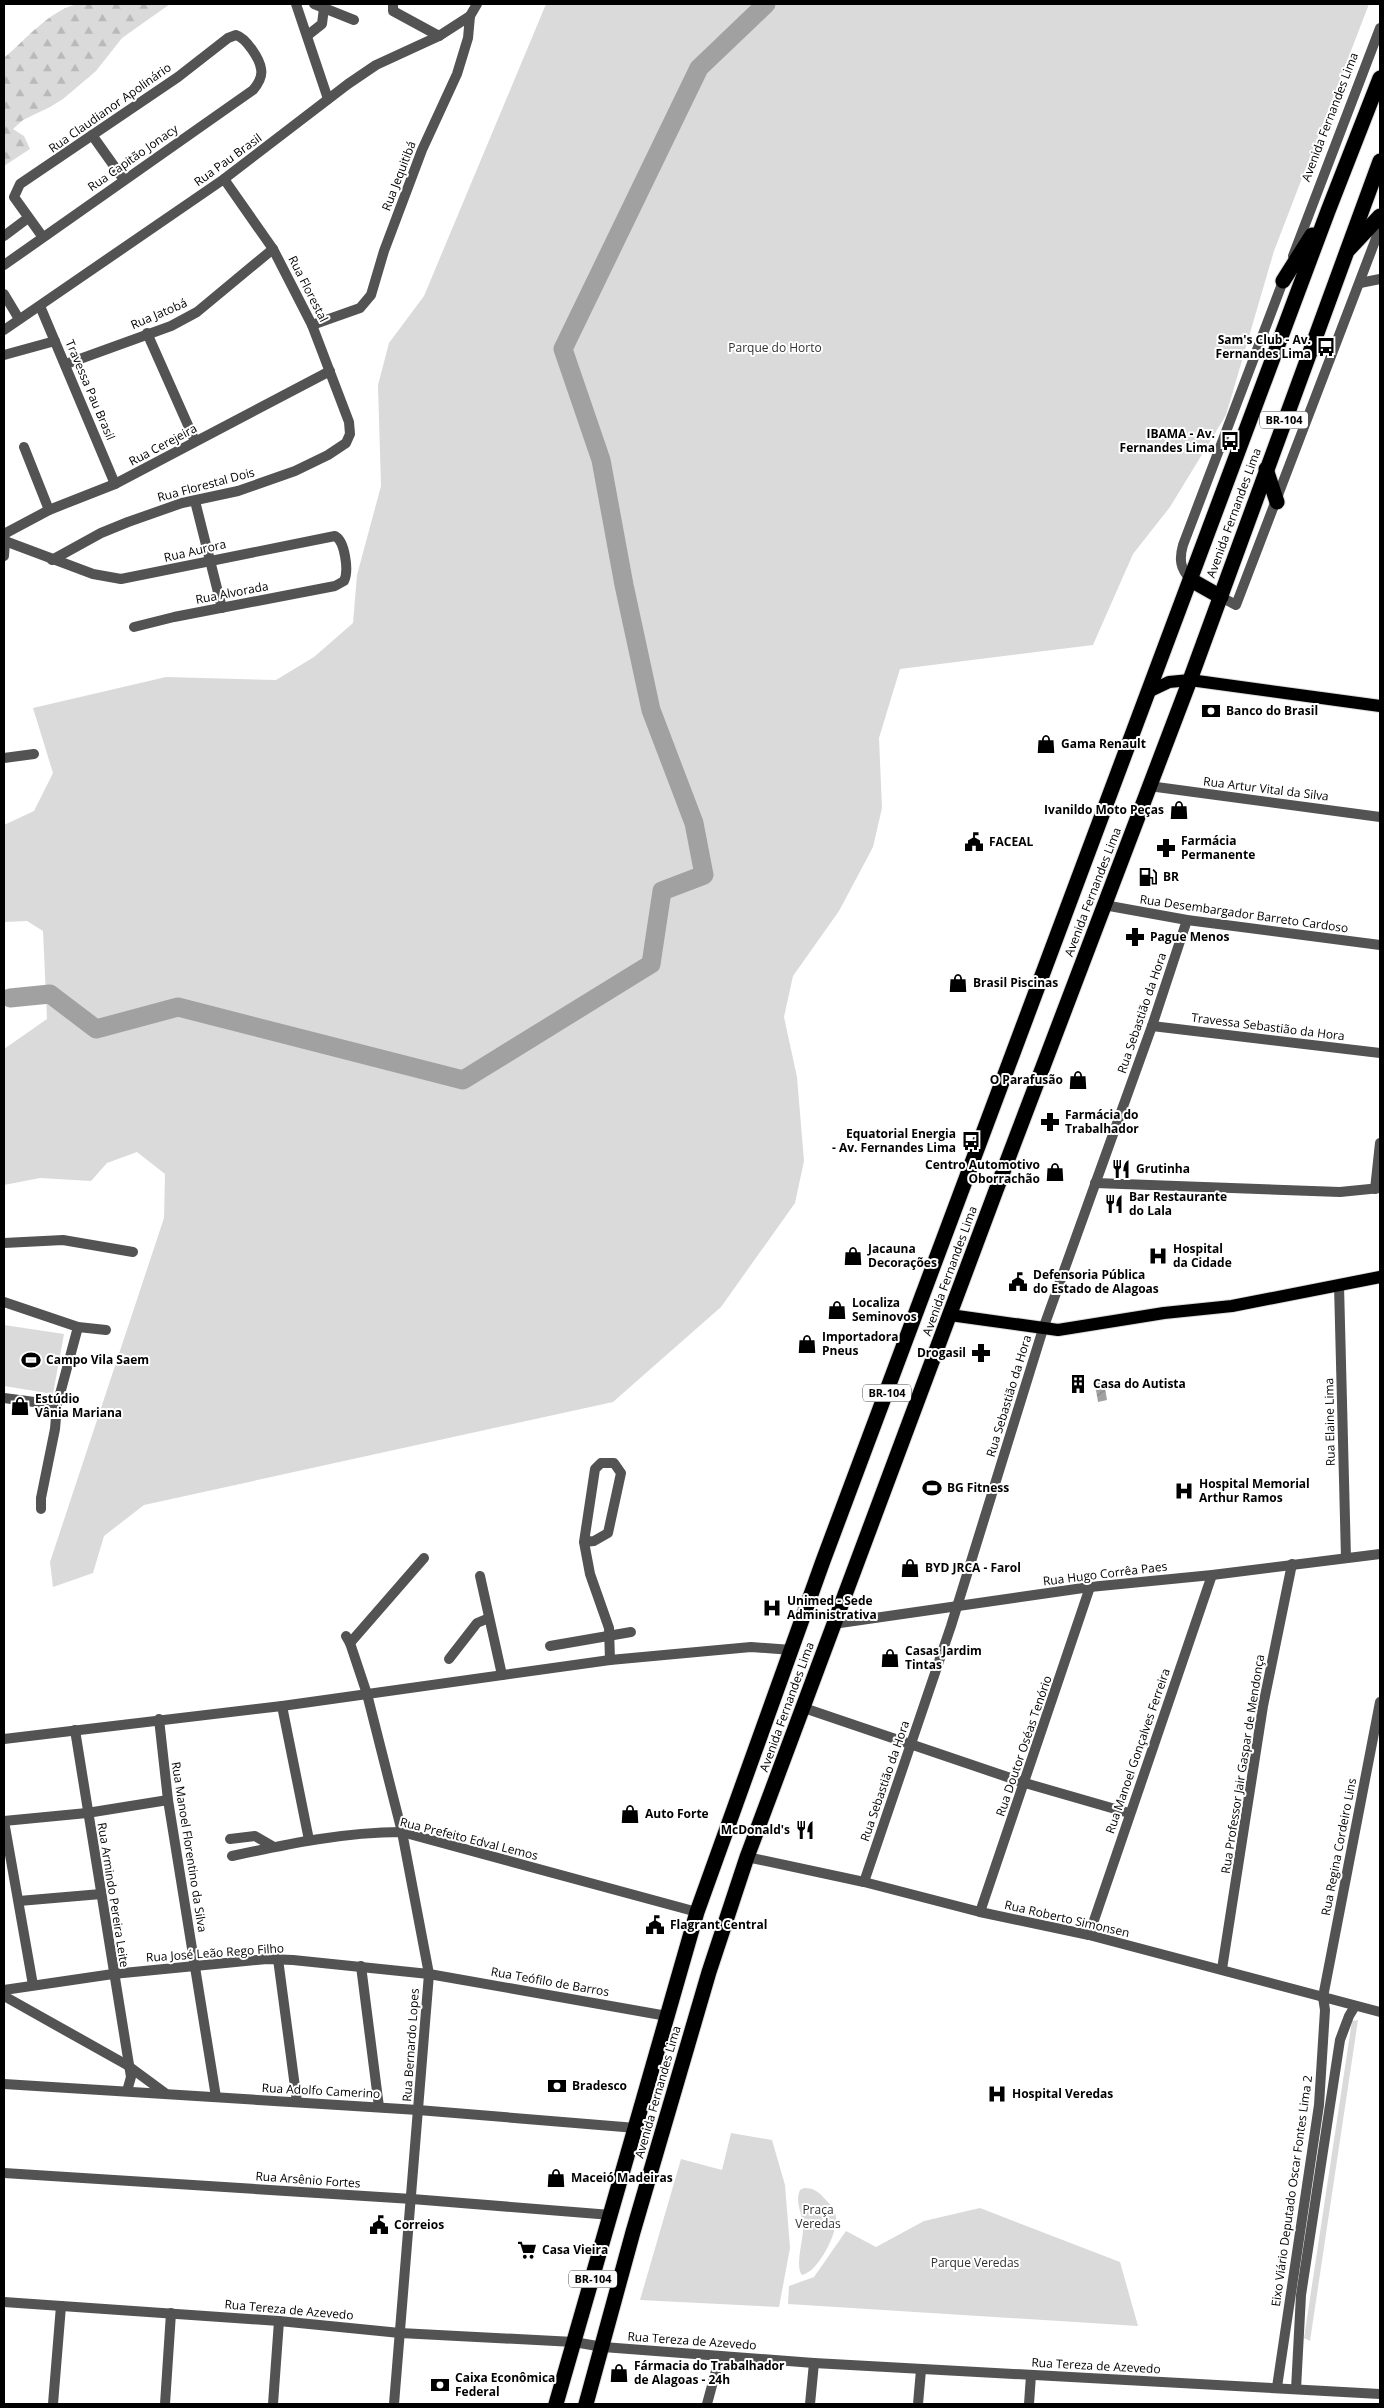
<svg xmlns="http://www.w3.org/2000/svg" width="1384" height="2408" viewBox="0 0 1384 2408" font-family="'Open Sans',sans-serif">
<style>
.green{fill:#dadada}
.forest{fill:url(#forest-firs)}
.water{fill:url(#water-waves)}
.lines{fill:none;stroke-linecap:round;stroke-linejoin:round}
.river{stroke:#a1a1a1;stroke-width:19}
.major-casing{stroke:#dbdbdb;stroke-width:14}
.highway-casing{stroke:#dbdbdb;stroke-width:17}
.minor{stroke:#535353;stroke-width:10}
.major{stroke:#000;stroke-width:12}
.highway{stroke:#000;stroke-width:15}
.labels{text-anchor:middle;stroke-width:4;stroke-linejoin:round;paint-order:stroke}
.shield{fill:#fff;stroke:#4c4c4c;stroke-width:1}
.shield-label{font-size:11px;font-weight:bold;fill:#000}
.street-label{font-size:12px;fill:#000;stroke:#fff}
.poi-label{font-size:12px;font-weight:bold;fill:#000;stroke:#fff;text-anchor:start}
.park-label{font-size:12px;fill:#313131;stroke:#fff}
</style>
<defs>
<pattern id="forest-firs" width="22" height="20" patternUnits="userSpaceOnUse" patternTransform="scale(1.25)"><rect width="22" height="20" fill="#dadada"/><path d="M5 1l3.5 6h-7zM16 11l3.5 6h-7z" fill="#b9b9b9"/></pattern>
<pattern id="water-waves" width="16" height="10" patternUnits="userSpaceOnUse" patternTransform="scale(1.25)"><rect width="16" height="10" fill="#a1a1a1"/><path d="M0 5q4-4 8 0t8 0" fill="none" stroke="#898989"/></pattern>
</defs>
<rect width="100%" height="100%" fill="#fff"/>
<g class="green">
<polygon points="546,4 1369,4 1274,251 1226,415 1170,507 1133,554 1093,645 900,669 879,738 882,808 873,847 839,911 793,976 784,1017 797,1077 804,1161 795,1203 721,1307 613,1402 144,1505 104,1536 93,1573 53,1587 50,1562 164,1218 165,1174 137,1152 107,1163 91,1181 40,1178 4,1185 4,1049 47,1019 43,931 27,921 4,922 4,825 34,811 53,773 33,708 166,677 276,680 314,657 353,623 357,575 381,486 378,385 389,343 424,296"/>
<polygon points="4,1325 64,1334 53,1394 4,1386"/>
<polygon points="1358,2020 1310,2341 1304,2338 1352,2021"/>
<polygon points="731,2133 772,2140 785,2185 790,2248 779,2307 640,2300 681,2159 722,2170"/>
<path d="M804 2188C813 2188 818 2191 824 2198 829 2203 835 2209 836 2217 838 2233 818 2272 802 2275 795 2266 803 2241 803 2229 804 2215 794 2203 800 2190Z"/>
<polygon points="980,2208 1120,2262 1138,2326 788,2304 789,2286 814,2277 846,2231 876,2247 924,2221"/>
</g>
<path class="forest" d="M80 4H170L122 38 96 71 63 99 50 107 23 120 13 129 24 136 30 149 4 166V58C24 41 54 6 80 4Z"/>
<polygon class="water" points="1104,1382 1107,1400 1098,1402 1095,1384"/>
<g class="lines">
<polyline class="river" points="10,998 50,994 96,1029 178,1007 463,1080 651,964 662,891 704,875 694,823 651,710 624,585 601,460 563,349 699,68 766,4"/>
<g class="major-casing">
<g id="major">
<polyline points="1148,692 1169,682 1190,680 1380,706"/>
<polyline points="950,1315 1058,1330 1164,1313 1232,1306 1380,1277"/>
</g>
</g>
<g class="highway-casing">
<g id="highway">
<polyline points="1349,249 1380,216"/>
<polyline points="1283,281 1312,235"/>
<polyline points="1266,469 1277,502"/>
<polyline points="1191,580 1221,597"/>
<polyline points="556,2404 697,1912 823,1561 1328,211 1380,78"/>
<polyline points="586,2404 633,2232 709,1972 747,1857 995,1193 1190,680 1380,161"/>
</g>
</g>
<g class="minor">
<polyline points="296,4 328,99"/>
<polyline points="314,4 354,20"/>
<polyline points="393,4 393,11 439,36"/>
<polyline points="308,35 322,24 324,8"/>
<polyline points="92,135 124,180"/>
<polyline points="4,236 28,218"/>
<polyline points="1293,256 1380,28"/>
<path d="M4 265 253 90C258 84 263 77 261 69 260 59 246 38 236 35L228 38 178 77 20 184 14 197 42 236"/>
<polyline points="1360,283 1380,279"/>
<polyline points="4,294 19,319"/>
<polyline points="40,306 115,484"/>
<polyline points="312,325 360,308 371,295 384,251 422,150 457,74 468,38 470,16 477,4"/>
<polyline points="4,330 224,179 348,84 376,65 439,36 470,16"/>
<polyline points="147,333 195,441"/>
<polyline points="4,355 55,341"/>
<polyline points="66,364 171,326 197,312 273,249"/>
<polyline points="24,447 49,510"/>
<polyline points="195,501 222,608"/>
<polyline points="4,534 49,510 115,484 330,371"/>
<polyline points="4,536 5,541 4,556"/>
<path d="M5 541 93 574 121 579 330 537 335 536C345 541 349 571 344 581L335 586 174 617 134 627"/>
<polyline points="52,560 101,533 128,522 182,503 238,491 295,471 328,455 346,443 350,434 349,422 312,325 273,249 224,179"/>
<path d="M1191 580C1180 569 1179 559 1183 545L1285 276"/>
<polyline points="1221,597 1236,605 1380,228"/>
<polyline points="4,758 34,754"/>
<polyline points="1149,786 1380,817"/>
<polyline points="1104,905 1187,920 1380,945"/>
<polyline points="1152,1026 1380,1053"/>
<polyline points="1095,1183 1340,1192 1380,1188"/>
<polyline points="1375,1189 1380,1143"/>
<polyline points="4,1243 63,1240 133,1252"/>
<polyline points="1339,1285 1346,1558"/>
<polyline points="4,1302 78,1327 106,1330"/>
<polyline points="4,1398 57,1405"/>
<polyline points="41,1509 41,1498 55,1429 57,1405 78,1327"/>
<polyline points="584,1542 594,1541 608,1533 621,1473 614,1463 601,1463 595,1469 584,1542 590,1574 609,1628 610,1660"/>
<polyline points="480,1576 502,1675"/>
<polyline points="833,1624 1090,1587 1212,1575 1380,1554"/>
<polyline points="346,1636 350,1643 367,1694 402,1832 429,1974 394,2404"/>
<polyline points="350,1643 424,1558"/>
<polyline points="550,1646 631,1632"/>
<polyline points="449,1659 477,1623 489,1618"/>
<polyline points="282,1706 309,1840"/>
<polyline points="804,1708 1025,1783 1129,1813"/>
<polyline points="159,1719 168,1800 216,2097"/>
<polyline points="75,1730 131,2077 127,2091"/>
<polyline points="4,1739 282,1706 610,1660 751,1647 792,1650"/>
<polyline points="4,1821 33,1985"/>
<polyline points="4,1821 87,1813 168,1800"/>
<polyline points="230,1839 255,1836 274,1847"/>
<path d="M232 1856C288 1844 344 1832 402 1832L697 1912"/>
<polyline points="747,1857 864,1882 980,1912 1089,1935 1380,2012"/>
<polyline points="864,1882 951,1626 1043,1329 1152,1026 1187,920"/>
<polyline points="19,1901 101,1894"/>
<polyline points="980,1912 1090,1587"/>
<polyline points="1089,1935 1212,1575"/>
<polyline points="278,1959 297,2102"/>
<polyline points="361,1966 379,2107"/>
<polyline points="1222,1969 1263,1706 1292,1564"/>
<polyline points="4,1990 113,1974 195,1966 267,1959 293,1960 429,1974 667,2016"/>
<polyline points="4,1996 127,2065 165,2093"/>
<polyline points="4,2084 418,2110 636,2128"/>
<polyline points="4,2173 412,2199 611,2215"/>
<polyline points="4,2302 279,2321 400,2333 574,2342 603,2347 814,2363 1380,2394"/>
<polyline points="1277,2387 1319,2105 1325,2010 1323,1997 1380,1702"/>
<polyline points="1296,2389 1301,2295 1340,2040 1349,2016 1355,2006"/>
<polyline points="53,2404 61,2306"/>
<polyline points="165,2404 171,2313"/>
<polyline points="273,2404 279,2321"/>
<polyline points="707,2404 720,2356"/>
<polyline points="810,2404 814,2363"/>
<polyline points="918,2404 921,2370"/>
<polyline points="1029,2404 1031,2375"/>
</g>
<use href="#major" class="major"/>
<use href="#highway" class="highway"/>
</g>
<defs>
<g id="bus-bare" transform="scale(1.5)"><path d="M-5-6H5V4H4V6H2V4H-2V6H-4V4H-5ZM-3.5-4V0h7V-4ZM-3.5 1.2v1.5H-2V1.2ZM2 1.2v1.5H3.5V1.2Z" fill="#000" stroke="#fff" stroke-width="2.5" paint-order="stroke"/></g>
<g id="bank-bare" transform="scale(1.5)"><path d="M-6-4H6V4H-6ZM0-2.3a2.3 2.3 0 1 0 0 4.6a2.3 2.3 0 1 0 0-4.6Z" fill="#000" stroke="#fff" stroke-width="2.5" paint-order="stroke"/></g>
<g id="shop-bare" transform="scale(1.5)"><path d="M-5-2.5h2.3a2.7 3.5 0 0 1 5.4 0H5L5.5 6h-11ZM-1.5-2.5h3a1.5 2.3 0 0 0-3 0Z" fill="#000" stroke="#fff" stroke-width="2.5" paint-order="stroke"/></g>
<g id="civic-bare" transform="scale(1.5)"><path d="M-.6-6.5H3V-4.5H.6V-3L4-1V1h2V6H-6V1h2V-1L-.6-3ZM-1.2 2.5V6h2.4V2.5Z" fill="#000" stroke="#fff" stroke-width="2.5" paint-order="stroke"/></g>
<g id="pharmacy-bare" transform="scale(1.5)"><path d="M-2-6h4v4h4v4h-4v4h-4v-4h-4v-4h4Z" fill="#000" stroke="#fff" stroke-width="2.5" paint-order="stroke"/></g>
<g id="fuel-bare" transform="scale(1.5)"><path d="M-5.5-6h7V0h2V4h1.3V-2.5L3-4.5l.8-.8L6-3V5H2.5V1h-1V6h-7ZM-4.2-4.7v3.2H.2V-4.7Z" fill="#000" stroke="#fff" stroke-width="2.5" paint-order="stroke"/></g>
<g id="restaurant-bare" transform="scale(1.5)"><path d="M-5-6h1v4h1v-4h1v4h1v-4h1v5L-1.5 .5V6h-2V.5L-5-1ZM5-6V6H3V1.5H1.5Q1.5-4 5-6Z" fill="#000" stroke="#fff" stroke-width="2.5" paint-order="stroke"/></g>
<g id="hospital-bare" transform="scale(1.5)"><path d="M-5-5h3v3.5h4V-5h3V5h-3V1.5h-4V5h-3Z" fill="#000" stroke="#fff" stroke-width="2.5" paint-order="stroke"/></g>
<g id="stadium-bare" transform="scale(1.5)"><path d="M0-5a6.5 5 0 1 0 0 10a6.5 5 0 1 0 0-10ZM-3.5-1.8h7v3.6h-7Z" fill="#000" stroke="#fff" stroke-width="2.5" paint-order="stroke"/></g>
<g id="building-bare" transform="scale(1.5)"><path d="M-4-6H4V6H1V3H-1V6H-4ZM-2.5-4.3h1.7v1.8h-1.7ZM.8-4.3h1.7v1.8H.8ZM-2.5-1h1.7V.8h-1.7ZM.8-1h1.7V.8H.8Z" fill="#000" stroke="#fff" stroke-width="2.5" paint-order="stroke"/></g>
<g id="supermarket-bare" transform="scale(1.5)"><path d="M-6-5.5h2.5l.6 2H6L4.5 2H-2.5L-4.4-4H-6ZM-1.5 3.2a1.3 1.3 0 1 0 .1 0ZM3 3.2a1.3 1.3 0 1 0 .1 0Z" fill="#000" stroke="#fff" stroke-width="2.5" paint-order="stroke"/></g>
</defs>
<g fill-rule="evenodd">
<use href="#bus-bare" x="1326" y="347"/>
<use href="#bus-bare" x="1230" y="441"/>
<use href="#bank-bare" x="1211" y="711"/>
<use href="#shop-bare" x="1046" y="744"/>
<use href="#shop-bare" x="1179" y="810"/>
<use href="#civic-bare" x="974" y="842"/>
<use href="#pharmacy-bare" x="1166" y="848"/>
<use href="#fuel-bare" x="1148" y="877"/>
<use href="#pharmacy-bare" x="1135" y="937"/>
<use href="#shop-bare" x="958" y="983"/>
<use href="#shop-bare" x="1078" y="1080"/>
<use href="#pharmacy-bare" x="1050" y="1122"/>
<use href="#bus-bare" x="971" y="1141"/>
<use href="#restaurant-bare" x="1121" y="1169"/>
<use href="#shop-bare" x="1055" y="1172"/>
<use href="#restaurant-bare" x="1114" y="1204"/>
<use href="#shop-bare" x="853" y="1256"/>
<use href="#hospital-bare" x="1158" y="1256"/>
<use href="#civic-bare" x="1018" y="1282"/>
<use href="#shop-bare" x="837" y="1310"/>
<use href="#shop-bare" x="807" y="1344"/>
<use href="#pharmacy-bare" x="981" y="1353"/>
<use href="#stadium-bare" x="31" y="1360"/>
<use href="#building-bare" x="1078" y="1384"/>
<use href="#shop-bare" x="20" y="1406"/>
<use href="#stadium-bare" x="932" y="1488"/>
<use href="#hospital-bare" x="1184" y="1491"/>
<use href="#shop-bare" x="910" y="1568"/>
<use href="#hospital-bare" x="772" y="1608"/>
<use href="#shop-bare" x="890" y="1658"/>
<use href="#shop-bare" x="630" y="1814"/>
<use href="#restaurant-bare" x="805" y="1830"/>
<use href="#civic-bare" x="655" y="1925"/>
<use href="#bank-bare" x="557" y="2086"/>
<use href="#hospital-bare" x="997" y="2094"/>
<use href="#shop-bare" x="556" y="2178"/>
<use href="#civic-bare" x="379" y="2225"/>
<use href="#supermarket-bare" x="527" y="2250"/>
<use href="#shop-bare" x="619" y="2373"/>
<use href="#bank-bare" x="440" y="2385"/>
</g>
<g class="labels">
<g class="shield">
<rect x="1260" y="411.5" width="48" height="17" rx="4"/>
<rect x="863" y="1384.5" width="48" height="17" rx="4"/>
<rect x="569" y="2270.5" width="48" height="17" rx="4"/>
</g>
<g class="shield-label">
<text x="1284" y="424">BR-104</text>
<text x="887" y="1397">BR-104</text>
<text x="593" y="2283">BR-104</text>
</g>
<g class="street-label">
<text transform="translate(110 108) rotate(-35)" y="4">Rua Claudianor Apolinário</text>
<text transform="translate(1330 117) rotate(-69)" y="4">Avenida Fernandes Lima</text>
<text transform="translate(133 158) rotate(-35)" y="4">Rua Capitão Jonacy</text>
<text transform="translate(228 160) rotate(-36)" y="4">Rua Pau Brasil</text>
<text transform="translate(399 176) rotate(-69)" y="4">Rua Jequitibá</text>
<text transform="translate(308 289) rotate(63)" y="4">Rua Florestal</text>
<text transform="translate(159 314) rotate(-23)" y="4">Rua Jatobá</text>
<text transform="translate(90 390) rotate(67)" y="4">Travessa Pau Brasil</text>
<text transform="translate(163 445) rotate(-28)" y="4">Rua Cerejeira</text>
<text transform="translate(206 485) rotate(-15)" y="4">Rua Florestal Dois</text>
<text transform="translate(1234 513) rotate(-70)" y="4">Avenida Fernandes Lima</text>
<text transform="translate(195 551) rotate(-13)" y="4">Rua Aurora</text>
<text transform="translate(232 593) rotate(-11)" y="4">Rua Alvorada</text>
<text transform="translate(1266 789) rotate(7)" y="4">Rua Artur Vital da Silva</text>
<text transform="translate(1093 892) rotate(-69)" y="4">Avenida Fernandes Lima</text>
<text transform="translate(1244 914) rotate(8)" y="4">Rua Desembargador Barreto Cardoso</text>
<text transform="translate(1142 1013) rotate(-71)" y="4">Rua Sebastião da Hora</text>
<text transform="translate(1268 1027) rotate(7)" y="4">Travessa Sebastião da Hora</text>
<text transform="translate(950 1271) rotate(-70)" y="4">Avenida Fernandes Lima</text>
<text transform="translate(1009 1396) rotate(-73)" y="4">Rua Sebastião da Hora</text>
<text transform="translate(1330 1422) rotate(-91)" y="4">Rua Elaine Lima</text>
<text transform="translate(1105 1574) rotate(-7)" y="4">Rua Hugo Corrêa Paes</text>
<text transform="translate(787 1707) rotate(-70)" y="4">Avenida Fernandes Lima</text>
<text transform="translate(1024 1746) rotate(-71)" y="4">Rua Doutor Oséas Tenório</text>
<text transform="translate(1138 1751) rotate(-71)" y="4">Rua Manoel Gonçalves Ferreira</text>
<text transform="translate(1243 1764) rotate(-81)" y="4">Rua Professor Jair Gaspar de Mendonça</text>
<text transform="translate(885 1781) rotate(-71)" y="4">Rua Sebastião da Hora</text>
<text transform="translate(469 1839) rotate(14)" y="4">Rua Prefeito Edval Lemos</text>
<text transform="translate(189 1847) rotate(81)" y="4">Rua Manoel Florentino da Silva</text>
<text transform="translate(1339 1847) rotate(-79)" y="4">Rua Regina Cordeiro Lins</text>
<text transform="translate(113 1895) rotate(81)" y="4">Rua Armindo Pereira Leite</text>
<text transform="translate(1067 1919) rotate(13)" y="4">Rua Roberto Simonsen</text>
<text transform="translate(215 1953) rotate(-4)" y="4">Rua José Leão Rego Filho</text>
<text transform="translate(550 1982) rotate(10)" y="4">Rua Teófilo de Barros</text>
<text transform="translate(411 2045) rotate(-86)" y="4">Rua Bernardo Lopes</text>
<text transform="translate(321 2091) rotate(3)" y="4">Rua Adolfo Camerino</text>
<text transform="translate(658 2092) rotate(-74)" y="4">Avenida Fernandes Lima</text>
<text transform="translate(308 2180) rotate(4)" y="4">Rua Arsênio Fortes</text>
<text transform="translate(1292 2191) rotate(-82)" y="4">Eixo Viário Deputado Oscar Fontes Lima 2</text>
<text transform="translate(289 2310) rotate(5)" y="4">Rua Tereza de Azevedo</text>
<text transform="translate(692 2341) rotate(4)" y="4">Rua Tereza de Azevedo</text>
<text transform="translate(1096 2366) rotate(3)" y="4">Rua Tereza de Azevedo</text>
</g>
<g class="poi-label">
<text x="1311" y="344" text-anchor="end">Sam's Club - Av.<tspan x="1311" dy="14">Fernandes Lima</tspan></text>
<text x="1215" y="438" text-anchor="end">IBAMA - Av.<tspan x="1215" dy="14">Fernandes Lima</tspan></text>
<text x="1226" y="715">Banco do Brasil</text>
<text x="1061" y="748">Gama Renault</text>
<text x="1164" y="814" text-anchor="end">Ivanildo Moto Peças</text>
<text x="1181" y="845">Farmácia<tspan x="1181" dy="14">Permanente</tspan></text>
<text x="989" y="846">FACEAL</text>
<text x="1163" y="881">BR</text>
<text x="1150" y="941">Pague Menos</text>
<text x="973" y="987">Brasil Piscinas</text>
<text x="1063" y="1084" text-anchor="end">O Parafusão</text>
<text x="1065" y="1119">Farmácia do<tspan x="1065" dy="14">Trabalhador</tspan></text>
<text x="956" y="1138" text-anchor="end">Equatorial Energia<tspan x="956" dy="14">- Av. Fernandes Lima</tspan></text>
<text x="1040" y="1169" text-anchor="end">Centro Automotivo<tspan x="1040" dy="14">Oborrachão</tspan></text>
<text x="1136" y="1173">Grutinha</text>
<text x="1129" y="1201">Bar Restaurante<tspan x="1129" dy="14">do Lala</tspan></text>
<text x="868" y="1253">Jacauna<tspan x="868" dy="14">Decorações</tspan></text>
<text x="1173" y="1253">Hospital<tspan x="1173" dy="14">da Cidade</tspan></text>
<text x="1033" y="1279">Defensoria Pública<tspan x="1033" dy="14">do Estado de Alagoas</tspan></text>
<text x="852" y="1307">Localiza<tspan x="852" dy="14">Seminovos</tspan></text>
<text x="822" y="1341">Importadora<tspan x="822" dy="14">Pneus</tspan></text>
<text x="966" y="1357" text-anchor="end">Drogasil</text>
<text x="46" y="1364">Campo Vila Saem</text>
<text x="1093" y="1388">Casa do Autista</text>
<text x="35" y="1403">Estúdio<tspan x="35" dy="14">Vânia Mariana</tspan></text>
<text x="1199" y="1488">Hospital Memorial<tspan x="1199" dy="14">Arthur Ramos</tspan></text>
<text x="947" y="1492">BG Fitness</text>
<text x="925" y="1572">BYD JRCA - Farol</text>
<text x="787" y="1605">Unimed - Sede<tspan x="787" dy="14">Administrativa</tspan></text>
<text x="905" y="1655">Casas Jardim<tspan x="905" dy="14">Tintas</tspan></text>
<text x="645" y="1818">Auto Forte</text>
<text x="790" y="1834" text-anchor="end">McDonald's</text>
<text x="670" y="1929">Flagrant Central</text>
<text x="572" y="2090">Bradesco</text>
<text x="1012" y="2098">Hospital Veredas</text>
<text x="571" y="2182">Maceió Madeiras</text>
<text x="394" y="2229">Correios</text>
<text x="542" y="2254">Casa Vieira</text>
<text x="634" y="2370">Fármacia do Trabalhador<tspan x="634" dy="14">de Alagoas - 24h</tspan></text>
<text x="455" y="2382">Caixa Econômica<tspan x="455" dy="14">Federal</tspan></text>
</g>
<g class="park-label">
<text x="775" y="352">Parque do Horto</text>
<text x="818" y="2214">Praça<tspan x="818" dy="14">Veredas</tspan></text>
<text x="975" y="2267">Parque Veredas</text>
</g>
</g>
<rect width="1384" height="2408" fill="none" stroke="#000000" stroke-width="10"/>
</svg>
